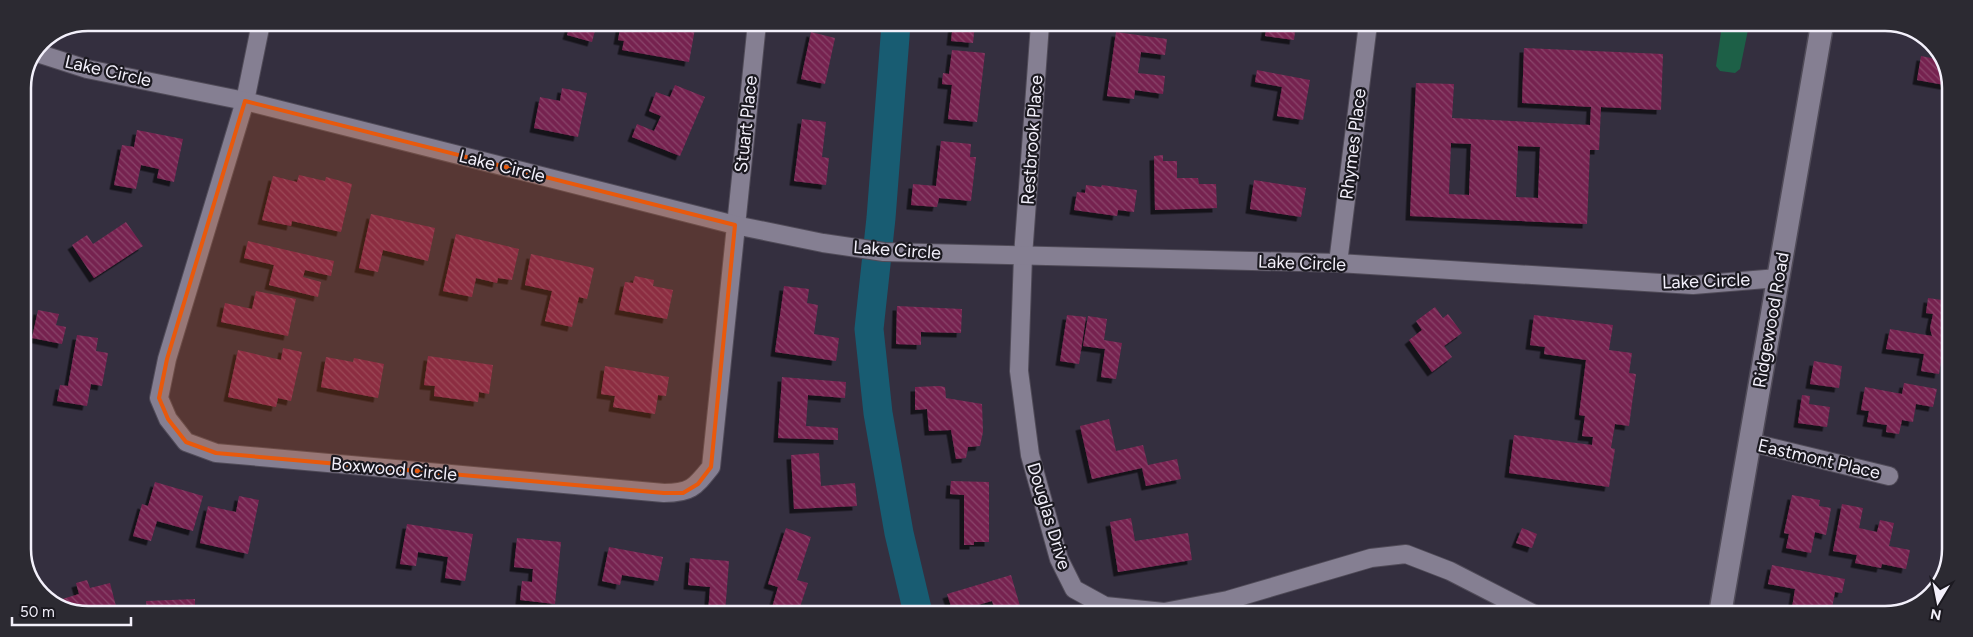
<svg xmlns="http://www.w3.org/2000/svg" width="1973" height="637" viewBox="0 0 1973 637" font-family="Figtree,sans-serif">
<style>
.park{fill:#1d6047}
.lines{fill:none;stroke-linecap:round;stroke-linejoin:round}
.river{stroke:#185c72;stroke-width:29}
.building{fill:url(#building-back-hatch);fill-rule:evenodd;filter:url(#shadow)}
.minor-casing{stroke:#504b58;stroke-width:20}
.tertiary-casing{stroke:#504b58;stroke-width:25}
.minor{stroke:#857f92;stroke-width:18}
.tertiary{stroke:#857f92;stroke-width:22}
.marked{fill:#e8590c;fill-opacity:0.2;stroke:#e8590c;stroke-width:4;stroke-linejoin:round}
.labels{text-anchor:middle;stroke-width:4.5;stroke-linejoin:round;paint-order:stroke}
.street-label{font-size:18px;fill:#f3f0fb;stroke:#1b1920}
.rim{fill:none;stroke:#f3f0fb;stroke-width:2.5}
</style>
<defs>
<pattern id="building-back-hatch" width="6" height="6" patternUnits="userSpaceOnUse" patternTransform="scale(1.25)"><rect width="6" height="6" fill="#762450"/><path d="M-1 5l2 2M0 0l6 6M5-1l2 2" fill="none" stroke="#8a446a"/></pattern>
<filter id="shadow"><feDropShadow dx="-4.5" dy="4.5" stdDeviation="0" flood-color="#0009"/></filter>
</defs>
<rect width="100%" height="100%" fill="#342f3f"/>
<polygon class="park" points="1722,25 1749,25 1740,69 1735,73 1720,71 1716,66"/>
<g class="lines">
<polyline class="river" points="896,24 881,218 869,329 878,413 899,533 918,613"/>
</g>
<g class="building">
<polygon points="597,23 592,42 567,35 570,25 566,23"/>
<polygon points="621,23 640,23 664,28 665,23 696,23 689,62 622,50 624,41 618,40"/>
<polygon points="953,24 975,24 973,43 951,41"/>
<polygon points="1267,24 1296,24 1294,40 1265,36"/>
<polygon points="811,32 835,38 825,84 801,79"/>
<polygon points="1116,32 1167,39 1165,55 1141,52 1138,73 1165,76 1163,94 1135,90 1134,99 1107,96"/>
<path d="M1524 48 1663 54 1661 110 1601 107 1599 150H1590L1587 224 1410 216 1416 83 1454 84 1452 118 1590 125 1591 107 1522 103ZM1451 143 1471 144 1469 195 1449 194ZM1518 146 1540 147 1538 198 1516 197Z"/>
<polygon points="952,50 985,53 977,122 948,119 952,85 942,84 943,73 949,74"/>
<polygon points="1921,56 1941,60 1950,86 1917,80"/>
<polygon points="1257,70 1310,80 1303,120 1277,116 1282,87 1255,82"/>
<polygon points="675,85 705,97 680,156 632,137 637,124 654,131 661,116 649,111 656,92 670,97"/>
<polygon points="562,88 587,93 578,137 534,128 540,97 560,101"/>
<polygon points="802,119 826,122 822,157 829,158 826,185 794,181"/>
<polygon points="137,130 183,139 174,182 157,178 159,169 141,165 136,189 114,185 122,145 134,147"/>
<polygon points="941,141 971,144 970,157 976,157 971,201 939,198 937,207 911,205 913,184 936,186"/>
<polygon points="1163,155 1163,161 1177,161 1177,178 1198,178 1199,184 1216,184 1217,208 1155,210 1154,156"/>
<polygon points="299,175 325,181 326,177 352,184 341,232 292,221 291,226 262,220 273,176 297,182"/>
<polygon points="1254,180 1306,188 1301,217 1250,209"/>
<polygon points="1086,185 1101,187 1102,185 1137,190 1134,212 1118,210 1117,216 1074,210 1077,192 1085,193"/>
<polygon points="371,214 435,228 428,261 383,250 378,272 359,268"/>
<polygon points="126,222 143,246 94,278 72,245 87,235 93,244"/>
<polygon points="456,234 519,249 512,280 498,278 497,283 476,278 472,297 443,291"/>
<polygon points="248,241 334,261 331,276 305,270 303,277 321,282 318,297 269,285 274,265 244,258"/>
<polygon points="531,254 594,268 587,299 579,297 572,327 545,321 552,291 525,285"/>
<polygon points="635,276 654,280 653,286 673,290 667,319 619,310 625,282 633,283"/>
<polygon points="784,286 809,289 807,303 818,305 814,334 839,338 836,361 775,352"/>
<polygon points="256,291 296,299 288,336 221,322 225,303 252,309"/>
<polygon points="1928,298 1949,301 1949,357 1942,356 1939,374 1921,371 1924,354 1886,349 1890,329 1932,336 1930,328 1933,314 1926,313"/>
<polygon points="897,306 962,309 961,333 921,332 921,345 896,344"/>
<polygon points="1435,307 1443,318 1448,314 1462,333 1444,346 1452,357 1432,372 1409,340 1422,330 1416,321"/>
<polygon points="38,310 59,314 56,325 66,327 62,344 32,338"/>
<polygon points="1067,315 1086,317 1079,364 1060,361"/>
<polygon points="1534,315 1613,325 1609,350 1632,353 1629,373 1636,374 1629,426 1615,424 1611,448 1615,449 1609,487 1509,473 1514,435 1592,445 1593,437 1582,436 1585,416 1579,415 1586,360 1544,354 1545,347 1530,345"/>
<polygon points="1088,316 1107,319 1104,340 1122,343 1116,379 1101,377 1105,349 1083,346"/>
<polygon points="77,335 98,338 96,351 108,353 102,386 91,384 87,406 57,401 60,385 68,386"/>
<polygon points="283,348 302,352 291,401 278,398 276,407 228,397 238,350 281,360"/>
<polygon points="428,356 493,365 489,394 479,392 478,402 434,396 435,386 424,385"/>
<polygon points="326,357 353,362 354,358 384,364 378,398 321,387"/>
<polygon points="1814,361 1842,366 1839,388 1810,384"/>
<polygon points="605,366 669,377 666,396 658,395 655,414 613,407 615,396 601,394"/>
<polygon points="782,377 846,382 845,398 808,395 806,426 838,428 838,440 778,438"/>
<polygon points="1904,383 1937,389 1933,407 1916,404 1913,422 1902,420 1899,434 1886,432 1887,425 1867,422 1869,411 1861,410 1865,387 1902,394"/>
<polygon points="939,386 945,387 946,398 982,404 983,432 980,446 968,447 966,458 956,459 951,430 929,431 927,409 915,410 915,387"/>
<polygon points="1802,395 1810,396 1809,404 1830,407 1827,427 1798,423"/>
<polygon points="1109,419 1116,451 1143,445 1148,465 1177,459 1181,479 1146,486 1142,468 1092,479 1080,426"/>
<polygon points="819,453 821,486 855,483 857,506 794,509 791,455"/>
<polygon points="951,481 989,482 989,542 974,542 974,545 964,545 964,495 950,494"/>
<polygon points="155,482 203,496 193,531 157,521 151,541 133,536 142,504 148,506"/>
<polygon points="1792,495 1820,500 1819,506 1831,508 1826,535 1815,532 1811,553 1786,548 1789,534 1784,533"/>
<polygon points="239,496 259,500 248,554 200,543 208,506 236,512"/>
<polygon points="1842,504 1863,508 1859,528 1877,532 1880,520 1894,523 1889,546 1910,550 1906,569 1882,564 1881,568 1855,563 1857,555 1833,551"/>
<polygon points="1131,518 1135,541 1188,533 1192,560 1118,572 1110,522"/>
<polygon points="407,524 473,534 465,581 445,578 448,557 418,552 416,566 400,564"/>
<polygon points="786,528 811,537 797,580 808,583 798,613 778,613 771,611 778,587 768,584"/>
<polygon points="1522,528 1537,534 1532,548 1516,543"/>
<polygon points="517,538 561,542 555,604 520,600 522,581 532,582 533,569 514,567"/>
<polygon points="609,547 663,557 658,581 622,575 620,585 602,581"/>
<polygon points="690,558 729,561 725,613 708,613 710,587 688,585"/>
<polygon points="1772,565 1845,579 1842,593 1835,592 1832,608 1840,609 1839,614 1791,614 1795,589 1768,584"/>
<polygon points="1011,575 1022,613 996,613 992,601 953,612 947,594"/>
<polygon points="87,580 90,588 110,583 117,610 108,612 71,612 61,605 59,600 79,594 76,583"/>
<polygon points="195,599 195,612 147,612 146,601"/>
<polygon points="319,605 332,610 331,612 316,612"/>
</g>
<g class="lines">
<g class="minor-casing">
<g id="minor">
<path d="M261 23 245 101 167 359 159 398 168 419 186 442 216 453 664 493C691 493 695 487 711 467L757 23"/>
<polyline points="1040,24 1023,256 1019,371 1030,455 1059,559 1074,589 1105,606 1164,612 1228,600 1371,558 1406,554 1450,571 1534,614"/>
<polyline points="37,53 87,69 245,101 735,225 823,243 884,252 1338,263 1693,285 1778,278"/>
<polyline points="1338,263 1368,24"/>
<polyline points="1749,442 1889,476"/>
</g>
</g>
<g class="tertiary-casing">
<polyline id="tertiary" points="1720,614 1822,25"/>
</g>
<use href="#minor" class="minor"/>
<use href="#tertiary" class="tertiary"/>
</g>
<path class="marked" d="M245 101 735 225 711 467 698 484 683 493H664L216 453 186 442 168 419 159 398 167 359Z"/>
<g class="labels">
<g class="street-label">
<text transform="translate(108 71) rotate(13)" y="6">Lake Circle</text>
<text transform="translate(746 124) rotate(-84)" y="6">Stuart Place</text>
<text transform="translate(1032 140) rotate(-86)" y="6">Restbrook Place</text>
<text transform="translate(1353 144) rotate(-83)" y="6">Rhymes Place</text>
<text transform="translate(502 166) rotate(14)" y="6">Lake Circle</text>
<text transform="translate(897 250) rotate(4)" y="6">Lake Circle</text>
<text transform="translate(1302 263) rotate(2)" y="6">Lake Circle</text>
<text transform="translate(1706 281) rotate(-2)" y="6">Lake Circle</text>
<text transform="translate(1771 320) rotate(-80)" y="6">Ridgewood Road</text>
<text transform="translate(1819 459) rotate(13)" y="6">Eastmont Place</text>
<text transform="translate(394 469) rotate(5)" y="6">Boxwood Circle</text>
<text transform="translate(1049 516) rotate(73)" y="6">Douglas Drive</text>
</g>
</g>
<path d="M0 0H1973V637H0ZM88 31H1885A57 57 0 0 1 1942 88V549A57 57 0 0 1 1885 606H88A57 57 0 0 1 31 549V88A57 57 0 0 1 88 31Z" fill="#2c2a32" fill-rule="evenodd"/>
<path class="rim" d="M88 31H1885A57 57 0 0 1 1942 88V549A57 57 0 0 1 1885 606H88A57 57 0 0 1 31 549V88A57 57 0 0 1 88 31Z"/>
<g transform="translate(1938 602) rotate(190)" stroke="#1b1920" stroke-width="4" paint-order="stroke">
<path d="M0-4L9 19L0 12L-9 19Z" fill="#f3f0fb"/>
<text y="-8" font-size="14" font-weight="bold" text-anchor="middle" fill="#f3f0fb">N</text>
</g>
<path d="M12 617v8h119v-8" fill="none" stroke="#f3f0fb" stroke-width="2.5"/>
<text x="20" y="617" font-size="15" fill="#f3f0fb" stroke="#1b1920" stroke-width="4" paint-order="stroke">50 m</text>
</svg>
